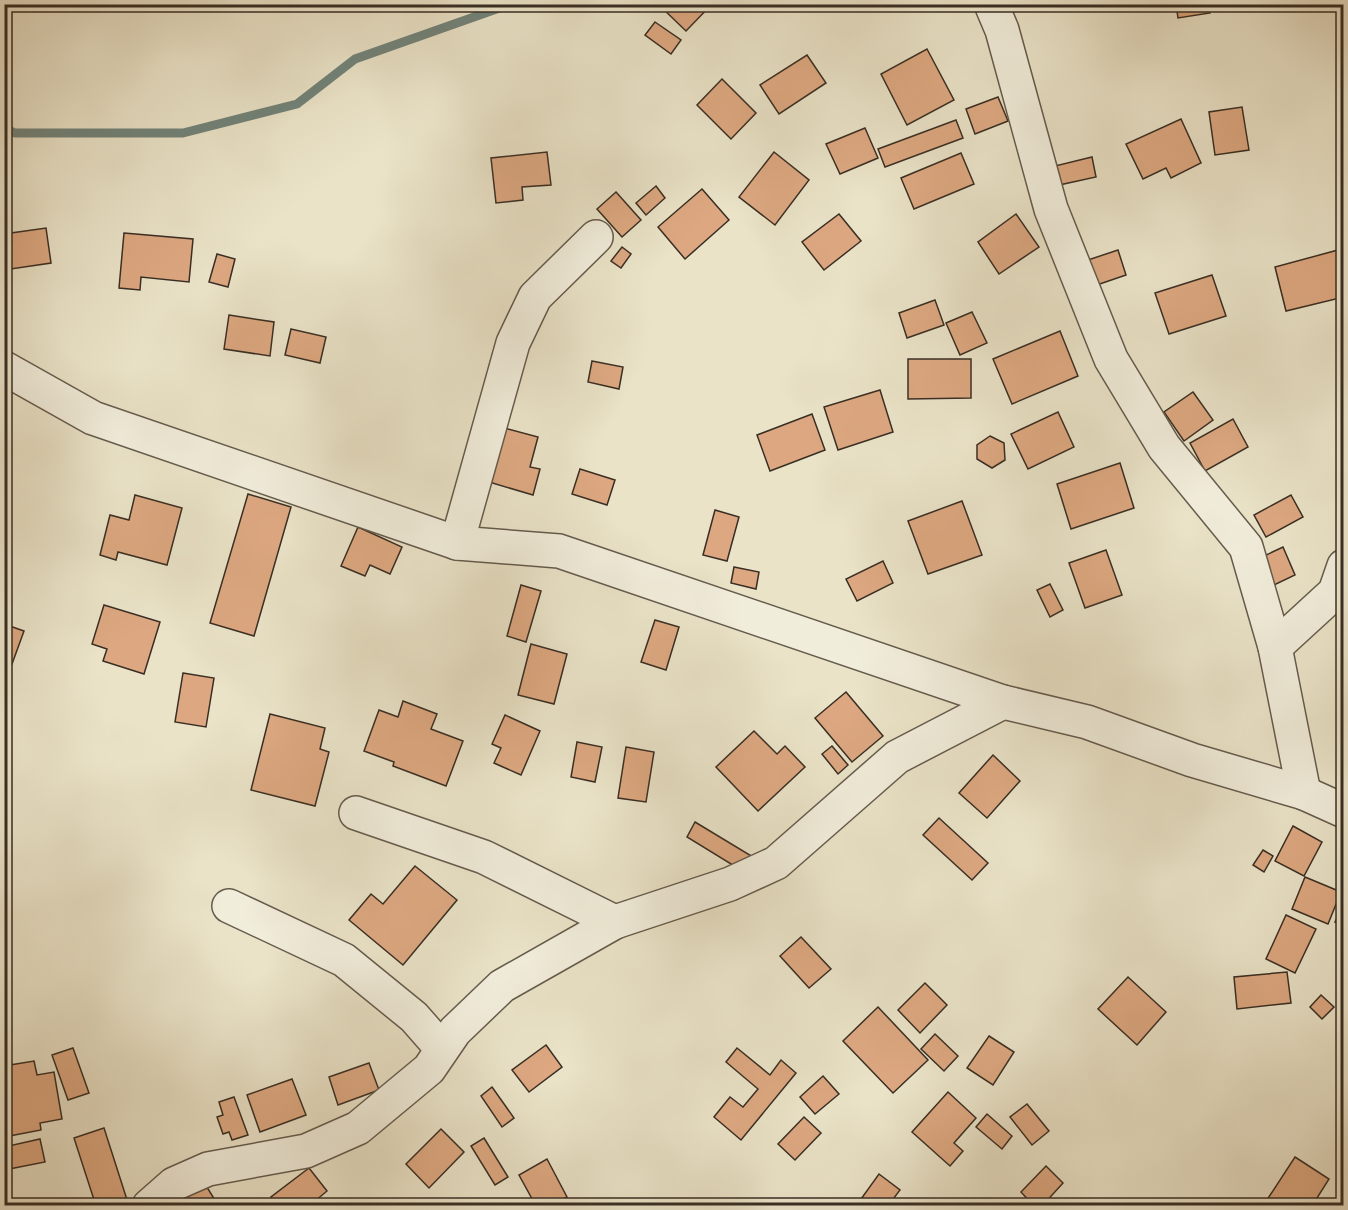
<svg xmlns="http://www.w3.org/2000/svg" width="1348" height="1210" viewBox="0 0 1348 1210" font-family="'Libre Caslon Text',serif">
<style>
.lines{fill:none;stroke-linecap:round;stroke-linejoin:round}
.stream{stroke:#72847b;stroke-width:9}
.building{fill:#dda881;stroke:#392e24;stroke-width:1.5}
.street-casing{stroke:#655b4d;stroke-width:36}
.street{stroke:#f1eddb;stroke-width:33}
</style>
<rect width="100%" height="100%" fill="#eae3c8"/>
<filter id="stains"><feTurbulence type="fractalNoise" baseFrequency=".00333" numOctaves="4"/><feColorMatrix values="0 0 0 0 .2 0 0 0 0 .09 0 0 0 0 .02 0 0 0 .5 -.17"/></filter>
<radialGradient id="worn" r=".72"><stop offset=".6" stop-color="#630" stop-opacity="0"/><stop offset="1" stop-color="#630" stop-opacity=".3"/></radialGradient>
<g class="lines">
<polyline class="stream" points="4,128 15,133 183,133 297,104 355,59 511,4"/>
</g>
<g class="building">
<polygon points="658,4 712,4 686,31"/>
<polygon points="1176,4 1208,4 1210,13 1178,18"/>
<polygon points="1285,4 1344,4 1344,6 1285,9"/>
<polygon points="655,22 681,40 671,54 645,35"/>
<polygon points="927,49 954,100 907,125 881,74"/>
<polygon points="807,55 826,83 779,114 760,85"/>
<polygon points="722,79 756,113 731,139 697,105"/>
<polygon points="998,97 1008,121 975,134 966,109"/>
<polygon points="1242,107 1249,150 1215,155 1209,112"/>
<polygon points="1181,119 1201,163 1171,178 1166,168 1143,179 1126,144"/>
<polygon points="956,120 963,138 885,167 878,149"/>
<polygon points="865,128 878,158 840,174 826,144"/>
<polygon points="547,152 551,185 522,187 523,200 496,203 491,158"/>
<polygon points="774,152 809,180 775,225 739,197"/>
<polygon points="961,153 974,184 914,209 901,178"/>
<polygon points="1092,157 1096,177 1059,185 1055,166"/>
<polygon points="656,186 665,198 646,215 636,203"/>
<polygon points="702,189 729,220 685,259 658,227"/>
<polygon points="616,192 641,220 622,237 597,209"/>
<polygon points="839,214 861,241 824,270 802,242"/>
<polygon points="1016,214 1039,247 999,274 978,242"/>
<polygon points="46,228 51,263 4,270 4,234"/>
<polygon points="124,233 193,239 189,282 141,277 140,290 119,288"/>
<polygon points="622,247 631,254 621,268 611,261"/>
<polygon points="1118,250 1126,275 1088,288 1079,263"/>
<polygon points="1338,250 1344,271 1344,297 1286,311 1275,267"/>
<polygon points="217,254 235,259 228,287 209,282"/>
<polygon points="1212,275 1226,316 1169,334 1155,293"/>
<polygon points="935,300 944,325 907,338 899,313"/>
<polygon points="972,312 987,343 960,355 946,323"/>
<polygon points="229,315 274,322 270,356 224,349"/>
<polygon points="291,329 326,337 320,363 285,355"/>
<polygon points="1060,331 1078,376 1012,404 993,359"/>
<polygon points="908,359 971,359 971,398 908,399"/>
<polygon points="592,361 623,367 619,389 588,382"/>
<polygon points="880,390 893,432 838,450 824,407"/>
<polygon points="1193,392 1213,420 1184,441 1164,412"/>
<polygon points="1058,412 1074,447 1028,469 1011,434"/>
<polygon points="812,414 825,450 770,471 757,435"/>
<polygon points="1233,419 1248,447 1205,471 1190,443"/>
<polygon points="504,428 538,437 530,467 540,469 533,495 489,482"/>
<polygon points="990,436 1004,443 1005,460 992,468 977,459 977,445"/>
<polygon points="1120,463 1134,508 1071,529 1057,484"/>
<polygon points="580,469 615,480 607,505 572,494"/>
<polygon points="248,494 291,507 254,636 210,623"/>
<polygon points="135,495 182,508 167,565 118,552 116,560 100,555 110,515 129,520"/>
<polygon points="1291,495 1303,517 1266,537 1254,515"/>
<polygon points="962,501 982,555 928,574 908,521"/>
<polygon points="715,510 739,517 727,561 703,555"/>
<polygon points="358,527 402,547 390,574 370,565 365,576 341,566"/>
<polygon points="1283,547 1295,575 1274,585 1262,557"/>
<polygon points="1106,550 1122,595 1085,608 1069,563"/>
<polygon points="883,561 893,583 857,601 846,579"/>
<polygon points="734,567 759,572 756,589 731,583"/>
<polygon points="1050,584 1063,610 1050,617 1037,590"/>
<polygon points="521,585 541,591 526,642 507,636"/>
<polygon points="104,605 160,622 144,674 103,661 107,649 92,644"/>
<polygon points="655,620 679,627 666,670 641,662"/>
<polygon points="4,624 24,631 12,664 4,661"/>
<polygon points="531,644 567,654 554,704 518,695"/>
<polygon points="183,673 214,678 206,727 175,722"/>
<polygon points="846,692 883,736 852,762 815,718"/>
<polygon points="403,701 437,714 431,729 463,741 446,786 393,766 394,762 364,751 379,710 398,717"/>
<polygon points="270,714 325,728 320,749 329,752 315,806 251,790"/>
<polygon points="505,715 540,731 521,775 494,763 501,748 492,744"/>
<polygon points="754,731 777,754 785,746 805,767 758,811 716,767"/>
<polygon points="577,742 602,747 595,782 571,777"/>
<polygon points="832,746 848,765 838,774 822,754"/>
<polygon points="626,747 654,752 646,802 618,798"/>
<polygon points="993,755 1020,781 987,818 959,793"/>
<polygon points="939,818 988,863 972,880 923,835"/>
<polygon points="695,822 753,857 744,872 687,837"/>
<polygon points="1293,826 1322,842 1304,876 1275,861"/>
<polygon points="1263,850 1273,856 1264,872 1253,865"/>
<polygon points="415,866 457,900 403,965 349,920 371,894 383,904"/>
<polygon points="1305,877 1341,892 1328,924 1292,909"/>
<polygon points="1344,902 1344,926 1335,922"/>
<polygon points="1286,915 1316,929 1295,973 1266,959"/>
<polygon points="801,937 831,969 809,988 780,956"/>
<polygon points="1287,972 1291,1003 1237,1009 1234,977"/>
<polygon points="1128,977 1166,1012 1137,1045 1098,1009"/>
<polygon points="925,983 947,1005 920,1033 898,1010"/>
<polygon points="1321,995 1334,1007 1322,1019 1310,1007"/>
<polygon points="878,1007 928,1060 893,1093 843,1041"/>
<polygon points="935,1034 958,1056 944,1071 921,1049"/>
<polygon points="989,1036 1014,1052 993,1085 967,1068"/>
<polygon points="546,1045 562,1067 529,1092 512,1070"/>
<polygon points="73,1048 89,1093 68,1100 52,1055"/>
<polygon points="737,1048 770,1075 781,1060 796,1073 741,1140 714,1117 730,1097 743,1107 758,1089 726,1062"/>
<polygon points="34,1061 37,1075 54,1072 62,1119 40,1123 41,1130 4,1137 4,1066"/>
<polygon points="369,1063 379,1090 338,1105 329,1077"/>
<polygon points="823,1076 839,1094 815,1114 800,1097"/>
<polygon points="292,1079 306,1115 260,1132 247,1095"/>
<polygon points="492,1087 514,1118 502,1127 481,1096"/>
<polygon points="948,1092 976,1118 954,1143 963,1151 950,1166 912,1132"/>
<polygon points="234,1097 248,1135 232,1140 229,1132 223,1134 217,1117 223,1115 219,1102"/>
<polygon points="1027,1104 1049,1131 1032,1145 1010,1117"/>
<polygon points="987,1114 1012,1136 1002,1149 976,1127"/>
<polygon points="804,1117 821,1133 795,1160 778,1144"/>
<polygon points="104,1128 129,1206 96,1206 74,1138"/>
<polygon points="441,1129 464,1152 429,1188 406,1164"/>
<polygon points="484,1138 508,1177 495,1185 471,1146"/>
<polygon points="40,1139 45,1162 4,1170 4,1147"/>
<polygon points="1295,1157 1329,1179 1312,1206 1263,1206"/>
<polygon points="547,1159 567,1197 552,1206 536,1206 519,1175"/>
<polygon points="1046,1166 1063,1183 1042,1206 1034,1206 1021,1192"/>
<polygon points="309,1168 327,1191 309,1206 278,1206 271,1197"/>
<polygon points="879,1174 900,1190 888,1206 856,1206"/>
<polygon points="205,1184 218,1205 173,1206 172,1204"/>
</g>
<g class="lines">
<g class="street-casing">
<g id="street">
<polyline points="991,4 1002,30 1051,209 1111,359 1164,447 1246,547 1275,647 1304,793"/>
<polyline points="4,368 93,418 457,543 559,551 1003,702 1087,722 1192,760 1304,793 1344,811"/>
<polyline points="457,543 513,343 535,297 596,237"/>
<polyline points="1275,647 1335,592 1344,566"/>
<polyline points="356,813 484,857 615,922"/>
<polyline points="229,906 344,960 414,1017 442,1049"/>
<polyline points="149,1206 174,1184 208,1169 306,1151 358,1128 429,1069 455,1031 502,986 615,922 730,884 776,863 897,757 1003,702"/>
</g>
</g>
<use href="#street" class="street"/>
</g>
<rect width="1348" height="1210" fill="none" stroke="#eae3c8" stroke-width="24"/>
<rect x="6" y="6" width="1336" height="1198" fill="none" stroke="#392e24" stroke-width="3"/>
<rect x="12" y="12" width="1324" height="1186" fill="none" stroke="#392e24" stroke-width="1.5"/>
<rect width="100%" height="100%" filter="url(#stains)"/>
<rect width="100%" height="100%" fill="url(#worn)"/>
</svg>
